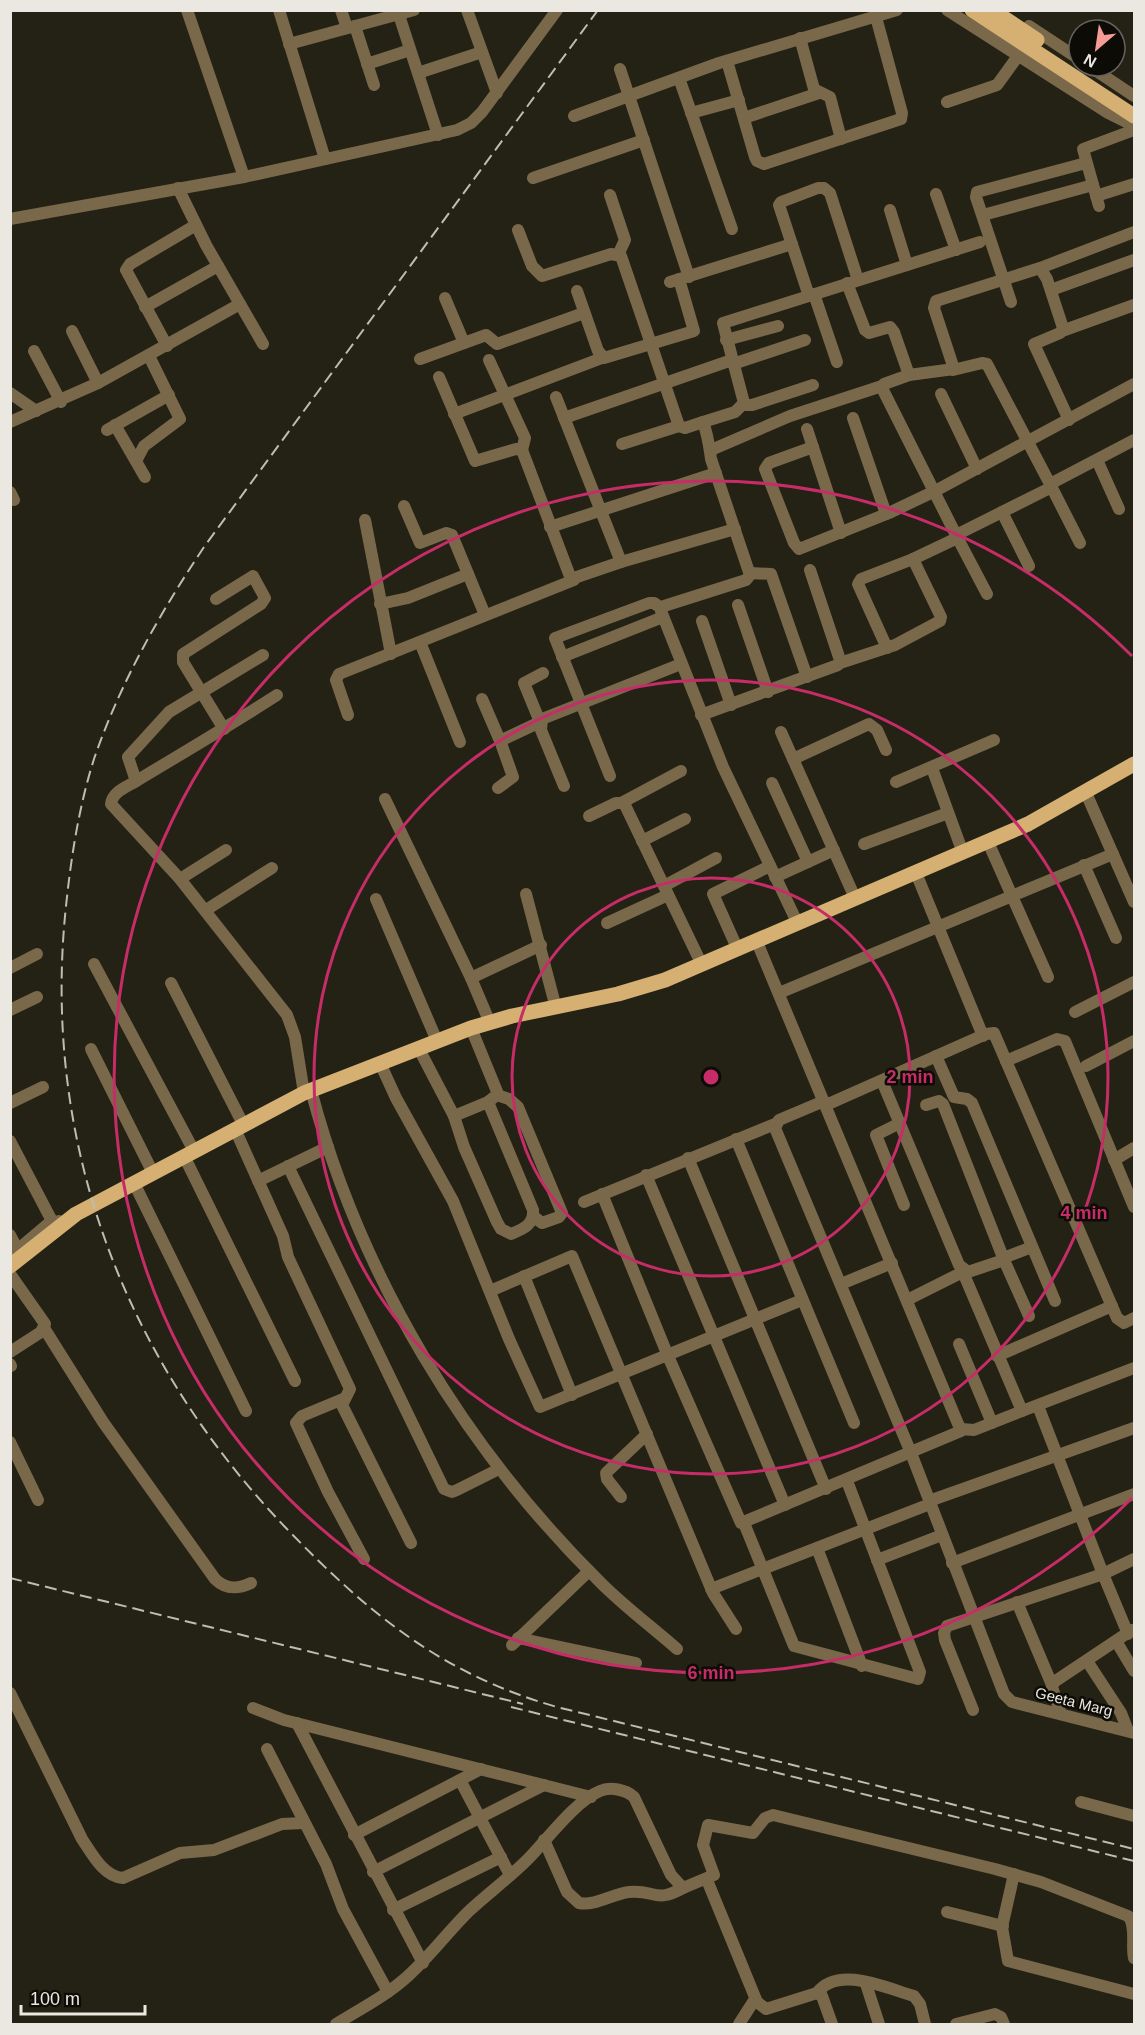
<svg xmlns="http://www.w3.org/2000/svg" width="1145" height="2035" viewBox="0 0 1145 2035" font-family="Helvetica,sans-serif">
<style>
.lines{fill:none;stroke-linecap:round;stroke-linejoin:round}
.minor{stroke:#7a684b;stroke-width:12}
.major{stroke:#d5b072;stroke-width:15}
.rail{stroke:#bebcb3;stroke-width:2;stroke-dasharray:12 6;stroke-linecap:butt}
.ring{fill:none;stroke:#c62d68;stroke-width:3}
.labels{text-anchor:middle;stroke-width:5;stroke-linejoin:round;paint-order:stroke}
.street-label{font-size:15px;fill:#eae8e0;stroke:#0c0b06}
.centre{fill:#c62d68;stroke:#0c0b06;stroke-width:3}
.ring-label{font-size:18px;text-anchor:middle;font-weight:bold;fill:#c62d68;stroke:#0c0b06;stroke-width:5;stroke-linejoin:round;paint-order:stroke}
</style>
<rect width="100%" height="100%" fill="#242215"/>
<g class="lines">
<g class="minor">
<polyline points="187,10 244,177"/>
<polyline points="279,10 325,159"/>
<polyline points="341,10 347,28"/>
<polyline points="467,10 497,93"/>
<polyline points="947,10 1108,113 1134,126"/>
<polyline points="399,15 438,135"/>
<polyline points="355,26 374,85"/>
<polyline points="1029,26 1079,59"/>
<polyline points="800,38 814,89 830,97 841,139"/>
<polyline points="289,44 414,10"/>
<polyline points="727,61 755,157 757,161 764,164 901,119 902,113 876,17"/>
<polyline points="367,64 410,50"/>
<polyline points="1089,66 1134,96"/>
<polyline points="620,69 689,277"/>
<polyline points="418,73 482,52"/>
<polyline points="679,78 732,229"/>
<polyline points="947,102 997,85 1018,56"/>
<polyline points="691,113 739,100"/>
<polyline points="574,116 719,63 897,10"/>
<polyline points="744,118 819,93"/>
<polyline points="533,178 644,140"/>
<polyline points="178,188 206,245 263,344"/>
<polyline points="936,194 956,250"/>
<polyline points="610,195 625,240 618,255"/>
<polyline points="1096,196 1134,184"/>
<polyline points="1099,206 1083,149 1134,130"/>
<polyline points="890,210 907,265"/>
<polyline points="983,215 1093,185"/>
<polyline points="10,219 244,177 457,130 471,123 482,112 557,10"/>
<path d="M518 230 532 266 542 276 611 254 621 256 679 426 685 428 703 422C708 435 709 445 711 459L750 575 746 580 664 606 661 611 723 767 797 922"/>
<polyline points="1040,268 1134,232"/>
<polyline points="670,282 792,244"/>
<polyline points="1051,290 1134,260"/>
<polyline points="577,291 598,351 604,358 694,331 679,279"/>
<polyline points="814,294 837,362"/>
<polyline points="809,296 779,205 781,202 818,188 824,188 830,193 858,280"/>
<polyline points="445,298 464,343"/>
<polyline points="1011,302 976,197 977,192 1086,163"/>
<polyline points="145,307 218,266"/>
<polyline points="72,331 98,383"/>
<polyline points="1062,331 1134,305"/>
<polyline points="726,340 778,326"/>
<polyline points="167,346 126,270 130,264 196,225"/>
<polyline points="34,351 61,402"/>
<polyline points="420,359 486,335 497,344 584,313"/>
<polyline points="489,360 525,438 522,450"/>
<polyline points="733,364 805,340"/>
<polyline points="953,370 982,363 987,364 1050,484 1134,440"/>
<polyline points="909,375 954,369 934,308 936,301 1040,268 1047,279 1063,328 1060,333 1034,344 1069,420"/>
<polyline points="439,377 475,461 516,449 522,450 571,579 621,562"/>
<polyline points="10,393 36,411"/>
<polyline points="941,394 977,469"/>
<polyline points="556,397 621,562 735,529"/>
<polyline points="743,405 752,405 813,385"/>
<polyline points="454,414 602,358"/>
<polyline points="564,418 732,360"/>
<polyline points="853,418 886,514"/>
<polyline points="10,422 98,383 240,304"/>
<polyline points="703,422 735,412 744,403 723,323 980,242"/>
<polyline points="115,425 145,477"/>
<polyline points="807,429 841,533"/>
<polyline points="107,430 169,395"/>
<polyline points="622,444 679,426"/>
<polyline points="813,447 769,463 765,469 794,543 799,549 889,513 935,491 1134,384"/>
<polyline points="711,450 790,416 882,386"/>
<polyline points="1097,460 1119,509"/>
<polyline points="136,461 144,446 180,419 149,356"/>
<polyline points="1050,484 1080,543"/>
<polyline points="10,492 14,500"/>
<polyline points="404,506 420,543 446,533 452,535 485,615"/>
<polyline points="1002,512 1029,566"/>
<polyline points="365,520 391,654"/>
<polyline points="550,527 716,473"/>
<polyline points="750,573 771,574 807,677"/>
<polyline points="987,594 956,535 1052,487"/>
<polyline points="216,599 253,576 265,598 261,604 183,654 183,662 224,729"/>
<polyline points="380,604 408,598 468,574"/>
<polyline points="738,605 768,692"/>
<polyline points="702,621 731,705"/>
<polyline points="420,642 460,742"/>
<polyline points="887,648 858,584 861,579 913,559"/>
<polyline points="562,657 663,617"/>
<polyline points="840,663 895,645 940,621 941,617 913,559 953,540 956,535 882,388 884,384 909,375 894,332 890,327 869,333 865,330 847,283"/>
<path d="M277 695C229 726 181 754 133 783 124 788 112 793 111 804L180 879 287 1015 295 1037 304 1093"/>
<polyline points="482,699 501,743"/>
<polyline points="348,715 336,680 339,674 574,580"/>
<polyline points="701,715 838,665 840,660 810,570"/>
<polyline points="781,732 855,898"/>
<polyline points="793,759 869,724 877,730 886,750"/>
<polyline points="932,768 963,853"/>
<polyline points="610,776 555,638 649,603 654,603 661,608"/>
<polyline points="136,781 128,757 169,712 263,655"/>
<polyline points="896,782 994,740"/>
<polyline points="772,783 808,862"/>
<polyline points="564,786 541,730 542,719 681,664"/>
<polyline points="498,788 513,777 502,746 502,740 540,722 524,683 543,673"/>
<polyline points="1086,793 1134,902"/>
<polyline points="385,799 471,978 490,1023"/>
<polyline points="623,802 681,771"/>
<polyline points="589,816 616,803 624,803 702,965"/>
<polyline points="642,841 685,819"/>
<polyline points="988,842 1048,977"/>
<polyline points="864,844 948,813"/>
<polyline points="1084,865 1116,938"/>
<polyline points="916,873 983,1036"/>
<polyline points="775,877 834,850"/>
<polyline points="180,879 226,850"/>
<polyline points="664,886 716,858"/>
<polyline points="526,894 556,1008"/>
<polyline points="376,899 437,1041"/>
<polyline points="206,910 272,868"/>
<polyline points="607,923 668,895"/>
<polyline points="738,950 713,894 770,866"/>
<polyline points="94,964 194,1151"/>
<polyline points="10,968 37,954"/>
<polyline points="471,978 541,945"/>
<polyline points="171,983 243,1124"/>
<polyline points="779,993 1113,854"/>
<polyline points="10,1010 37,997"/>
<polyline points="1075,1012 1134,982"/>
<polyline points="91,1049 153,1173"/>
<path d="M419 1049 454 1116 464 1147 497 1222 501 1229 511 1234C523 1229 534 1225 533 1210L488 1102"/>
<polyline points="936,1056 954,1097 967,1099 972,1103 1055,1301"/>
<polyline points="1006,1061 1057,1039 1065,1041 1134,1207"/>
<polyline points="380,1063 396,1098 453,1201 509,1339 540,1407 802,1300"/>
<polyline points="1086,1066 1134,1041"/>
<polyline points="882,1081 959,1265 968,1272 1004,1260 1029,1316"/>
<path d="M311 1090C360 1276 465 1449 601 1583 625 1607 652 1627 677 1649"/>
<polyline points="497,1095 509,1099 518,1107 562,1213 559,1217 542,1223 533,1216"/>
<polyline points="824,1101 779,1120 775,1128 911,1453 1004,1694 1012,1702 1134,1733"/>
<polyline points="10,1103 43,1087"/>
<polyline points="826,1105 986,1034 994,1033 1117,1318 1124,1323 1134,1318"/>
<polyline points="926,1105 939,1101 943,1104 1004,1260"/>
<polyline points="454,1116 488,1102 498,1094 471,1028"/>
<polyline points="900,1123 876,1135 904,1205"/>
<polyline points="235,1129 283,1236 288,1257 350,1389 342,1405 411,1543"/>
<polyline points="736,1139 854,1423"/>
<polyline points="10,1141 52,1221"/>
<polyline points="184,1156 295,1381"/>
<polyline points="688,1158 826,1489"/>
<polyline points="1114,1160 1134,1148"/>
<polyline points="288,1166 444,1489 452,1492 457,1490 499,1469"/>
<polyline points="646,1175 785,1505"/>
<polyline points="258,1181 328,1147"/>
<polyline points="134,1183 246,1411"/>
<polyline points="602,1194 668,1356 741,1523 961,1431 757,942"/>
<polyline points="584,1202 775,1124"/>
<polyline points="10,1235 18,1250"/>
<polyline points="10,1256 48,1224 59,1221"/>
<polyline points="1003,1258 1032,1247"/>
<polyline points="962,1270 1022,1411 1134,1368"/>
<polyline points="10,1274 45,1324 41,1332 10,1352"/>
<polyline points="524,1276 572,1395"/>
<polyline points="841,1284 892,1263"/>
<polyline points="490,1291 572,1256 713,1593 736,1629"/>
<polyline points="907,1300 963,1272"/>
<path d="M44 1328 103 1422 215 1579C226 1590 238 1589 251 1583"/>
<polyline points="959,1344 992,1423"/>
<polyline points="997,1356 1112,1306"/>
<polyline points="10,1364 11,1366"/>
<polyline points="343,1399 302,1416 296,1423 328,1492 364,1559"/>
<polyline points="1038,1406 1103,1574 1134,1559"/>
<polyline points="961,1429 974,1430 1022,1411"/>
<polyline points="10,1442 38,1500"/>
<polyline points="621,1497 607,1479 606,1473 647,1434"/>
<polyline points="929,1501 1134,1428"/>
<polyline points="744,1523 794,1646 918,1679 920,1672 847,1481"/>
<polyline points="817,1548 862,1666"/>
<polyline points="877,1560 942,1535"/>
<polyline points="952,1563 1134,1494"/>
<polyline points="711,1589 930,1504"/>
<polyline points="1017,1602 1052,1685"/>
<polyline points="518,1638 636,1663"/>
<polyline points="1116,1641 1134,1671"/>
<polyline points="512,1645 589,1571"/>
<polyline points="1087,1661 1121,1713 1128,1731"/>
<path d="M10 1693 82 1839C92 1854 104 1877 123 1878L180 1853 214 1850 282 1824 304 1823"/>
<polyline points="253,1708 284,1720 591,1797"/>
<polyline points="973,1710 945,1640 944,1633 947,1626 1103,1574 1128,1634"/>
<polyline points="1061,1714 1052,1687 1054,1682 1132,1630"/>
<polyline points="297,1723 423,1963"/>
<polyline points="267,1749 326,1864 343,1909 388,1992"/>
<polyline points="460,1780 510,1875"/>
<polyline points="1081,1802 1134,1816"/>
<polyline points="354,1835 481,1769"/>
<path d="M544 1840 567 1892 579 1903C596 1906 612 1894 629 1892 654 1889 655 1904 683 1888"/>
<polyline points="373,1872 544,1785"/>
<polyline points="1014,1874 1002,1927 1008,1961 1134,1994"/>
<polyline points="707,1880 757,2002 766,2009 817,1993 822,1996 832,2024"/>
<polyline points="393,1910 501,1857"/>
<polyline points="947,1912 1003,1926"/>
<polyline points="866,1984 879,2024"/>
<path d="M817 1993C838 1965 886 1988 914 1996L920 2004 925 2024"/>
<path d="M336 2024C360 2009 386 1996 408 1976 430 1956 447 1933 468 1912 487 1894 508 1879 527 1860 546 1841 575 1801 600 1791 610 1786 626 1790 634 1797L671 1875 683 1888 714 1875 703 1845 708 1825 753 1833 765 1818 773 1815 995 1869 1041 1882 1128 1916C1137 1925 1131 1946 1134 1958"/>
<polyline points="739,2024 755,1999"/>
<polyline points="956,2024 995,2014 1001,2017 1004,2024"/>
</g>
<g class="major">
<polyline points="972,10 1134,116"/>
<polyline points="992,10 1037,40"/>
<polyline points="10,1266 76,1214 304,1093 471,1028 512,1016 618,994 665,980 1028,824 1134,764"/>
</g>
<g class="rail">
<path d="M598 10 204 547C160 613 120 683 94 759 80 803 72 851 67 897 39 1135 121 1355 285 1527 368 1613 441 1674 557 1707L1134 1849"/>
<polyline points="10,1578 523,1704"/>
<polyline points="511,1707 1134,1861"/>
</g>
</g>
<g class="ring">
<circle cx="711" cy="1077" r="199"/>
<circle cx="711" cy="1077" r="397"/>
<path d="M1132 1498A596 596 0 1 1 1132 656"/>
</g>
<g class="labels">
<g class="street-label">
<text transform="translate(1074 1702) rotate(14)" y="5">Geeta Marg</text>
</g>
</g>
<circle cx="711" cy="1077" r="9" class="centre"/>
<g class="ring-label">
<text x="910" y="1083">2 min</text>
<text x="1084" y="1219">4 min</text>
<text x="711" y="1679">6 min</text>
</g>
<rect width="1145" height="2035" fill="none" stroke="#eae8e0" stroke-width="24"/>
<g transform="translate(1097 48) rotate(209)"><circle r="28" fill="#0c0b06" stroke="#65635d" stroke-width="1.5"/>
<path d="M0-4.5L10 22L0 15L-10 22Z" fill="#f59c95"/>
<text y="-9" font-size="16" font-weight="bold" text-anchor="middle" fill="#eae8e0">N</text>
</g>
<path d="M21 2005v9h124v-9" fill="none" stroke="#eae8e0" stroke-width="3"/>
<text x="30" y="2005" font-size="18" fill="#eae8e0" stroke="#0c0b06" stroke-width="4.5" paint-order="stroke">100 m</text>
</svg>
